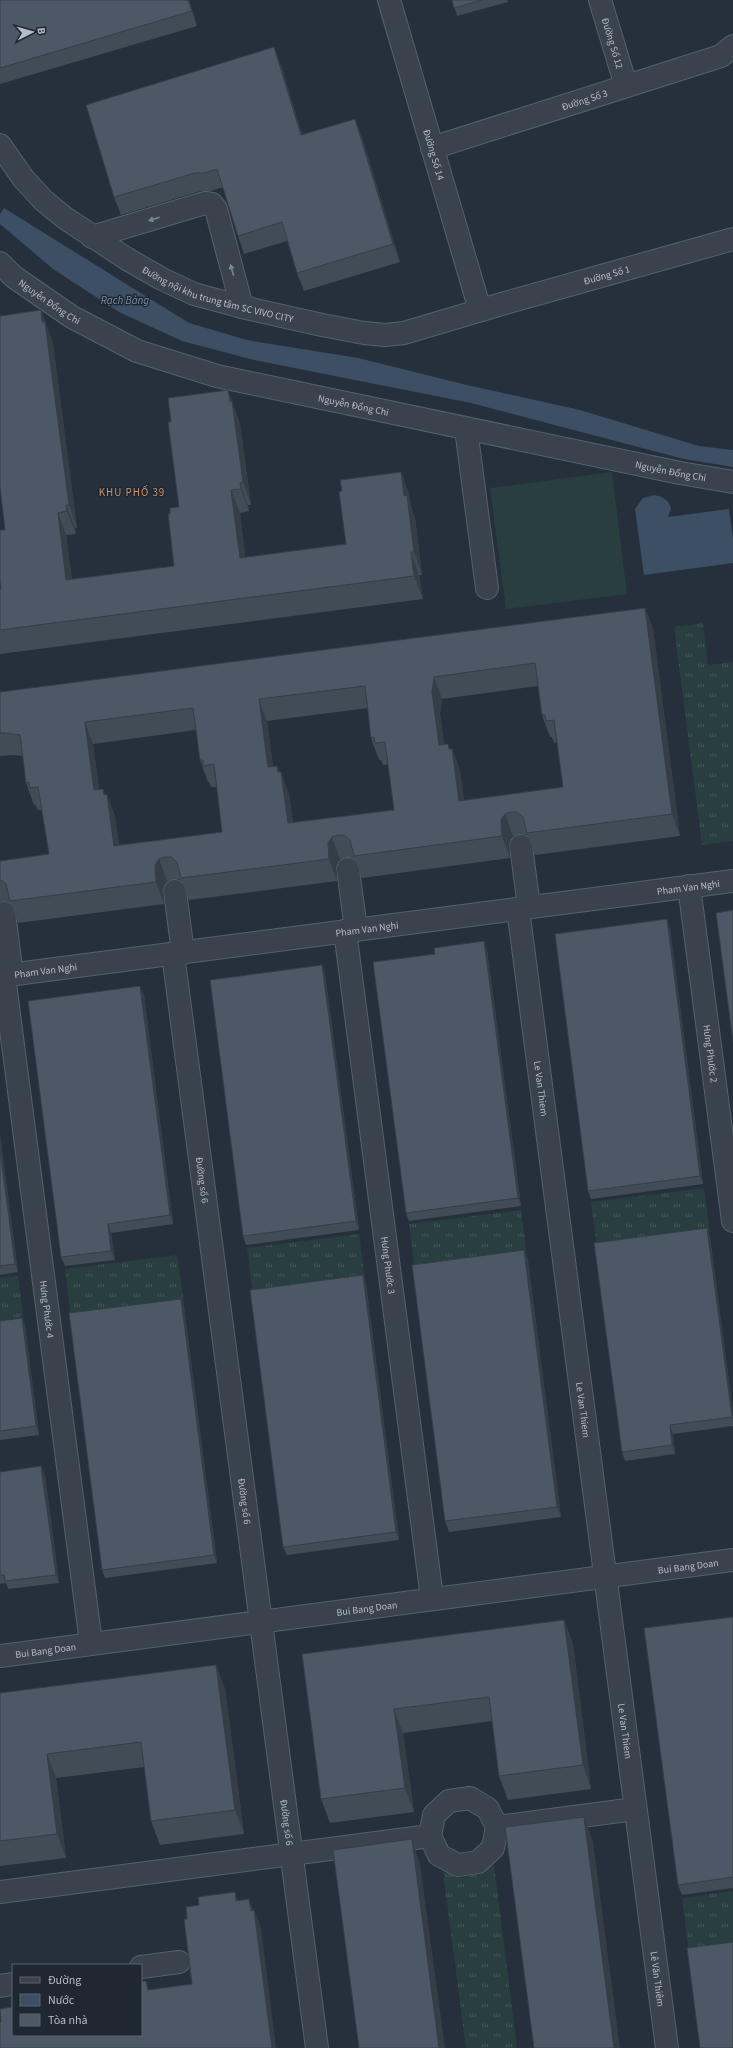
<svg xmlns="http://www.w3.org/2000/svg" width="733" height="2048" viewBox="0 0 733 2048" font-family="'Source Sans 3',sans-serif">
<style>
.grass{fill:url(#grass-tufts)}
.pitch{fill:#293e3f}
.water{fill:#3c4f65}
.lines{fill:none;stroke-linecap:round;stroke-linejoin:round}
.minor-casing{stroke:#57606b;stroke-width:24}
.minor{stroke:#39424d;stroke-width:22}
.wall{fill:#414c57;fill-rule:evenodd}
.shaded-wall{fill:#353e47}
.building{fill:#4c5865;stroke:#353e47;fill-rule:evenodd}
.oneway{fill:#7d8691}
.labels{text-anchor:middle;stroke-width:3;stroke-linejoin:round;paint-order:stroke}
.street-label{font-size:10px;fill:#b5bdc8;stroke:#1e2732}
.water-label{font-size:11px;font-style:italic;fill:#788faa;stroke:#1e2732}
.neighbourhood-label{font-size:11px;letter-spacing:1px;fill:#cf926a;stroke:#1e2732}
</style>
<defs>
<pattern id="grass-tufts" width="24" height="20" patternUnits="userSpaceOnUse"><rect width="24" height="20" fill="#293e3f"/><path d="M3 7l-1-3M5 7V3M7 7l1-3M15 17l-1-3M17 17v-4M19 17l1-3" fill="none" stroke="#465859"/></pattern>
</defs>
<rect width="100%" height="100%" fill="#26303d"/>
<g class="grass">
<polygon points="703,623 708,665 733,662 733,841 702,845 674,627"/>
<polygon points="704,1188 710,1233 597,1248 591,1202"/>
<polygon points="521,1210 527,1257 415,1272 409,1224"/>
<polygon points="359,1234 365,1280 253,1295 247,1248"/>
<polygon points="177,1255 184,1303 71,1318 65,1269"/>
<polygon points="18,1276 24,1323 0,1326 0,1278"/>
<polygon points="493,1858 517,2048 466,2048 442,1864"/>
<polygon points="733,1891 733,1947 689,1953 682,1898"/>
</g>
<polygon class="pitch" points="612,472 627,594 506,609 490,488"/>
<g class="water">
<polygon points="4,208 189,323 247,340 358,358 467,385 580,410 699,446 733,450 733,467 684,459 471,403 254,360 182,341 119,312 53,269 0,224 0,214"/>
<path d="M654 495C663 497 668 499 671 508L668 517 729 509 733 539V563L644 575 635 509 643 498Z"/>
</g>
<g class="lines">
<g class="minor-casing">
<g id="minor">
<path id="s1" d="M389 0 480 310"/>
<path id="s2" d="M600 0 626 86"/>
<path id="s3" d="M0 145 23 178 43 200 65 218 127 259 162 279 194 294 242 307 322 325 364 333 385 335 404 333 505 303 733 239"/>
<path id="s4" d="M432 148 721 56 733 46"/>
<polyline points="92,237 205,203 212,204 216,209 242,307"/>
<path id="s5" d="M0 263 14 277 72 317 137 351 217 376 680 473 733 482"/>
<polyline points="466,429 487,588"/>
<polyline points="521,846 529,907"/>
<polyline points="348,869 356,930"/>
<path id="s6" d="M689 886 733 1221"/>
<polyline points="175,891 183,953"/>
<path id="s7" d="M518 909 667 2048"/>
<polyline points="4,913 12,975"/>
<path id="s8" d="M345 931 432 1598"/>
<path id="s9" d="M173 954 317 2048"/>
<path id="s10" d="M0 976 733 881"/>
<path id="s11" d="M4 976 91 1643"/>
<path id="s12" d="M0 1656 733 1560"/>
<polyline points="430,1836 439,1855 458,1865 478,1862 493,1848 497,1827"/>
<polyline points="0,1892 430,1836 434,1815 449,1801 470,1798 488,1809 497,1827 635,1809"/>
<polyline points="141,1967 179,1962"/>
<polyline points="0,1986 13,1984"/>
</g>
</g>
<use href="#minor" class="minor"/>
</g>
<g class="wall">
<polygon points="0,0 189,0 197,26 0,84"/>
<polygon points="452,0 507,0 508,2 457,16"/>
<polygon points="281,65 302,135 362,137 400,262 304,291 297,273 287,241 244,254 238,236 223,187 211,191 201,191 121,215 114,197"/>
<polygon points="41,310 53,344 77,528 75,528 76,534 66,535 72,580 174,566 170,514 179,507 171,422 228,390 240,424 251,505 248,505 249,511 240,513 245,557 346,544 342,491 401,472 409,495 411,506 415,518 422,575 419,575 423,599 0,654 0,589 1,589 5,530"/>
<path d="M645 608 653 629 680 836 535 855 528 836 525 834H519L513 836 509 842 510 858 362 878 355 859 352 857H346L340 859 336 865 337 881 189 900 182 881 179 879H173L167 881 163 887 164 904 18 923 11 903 9 902 3 901 0 902V861L49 854 42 810H38L35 804 34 805 26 783 23 756 13 755 0 756V692ZM538 686 542 715 550 737H552L554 743 557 742 563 787 464 800 460 771 452 749H450L448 744H444L440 714 442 699ZM368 708 371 738 379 760H381L383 765 388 764 394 810 293 823 289 794 277 766 273 767 267 721ZM196 730 200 760 208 782H209L211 787H217L222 832 119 845 115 816 105 794 99 789 93 744Z"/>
<polygon points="670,928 703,1184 591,1199 588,1191"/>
<polygon points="487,950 521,1206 409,1221 406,1213"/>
<polygon points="322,965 325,974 359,1230 246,1245 243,1236"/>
<polygon points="144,995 173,1224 111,1233 115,1260 65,1266 61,1257"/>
<polygon points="0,1135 18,1272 0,1275"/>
<polygon points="710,1237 733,1412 733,1426 673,1434 675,1454 625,1461 622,1452"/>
<polygon points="524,1250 528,1261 561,1517 449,1532 445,1521"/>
<polygon points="363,1275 366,1284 399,1540 287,1555 283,1547"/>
<polygon points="184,1307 217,1563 105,1578 102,1570"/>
<polygon points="22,1318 25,1326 39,1435 0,1440 0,1321"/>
<polygon points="0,1472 45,1475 59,1583 8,1589 6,1583 0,1584"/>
<polygon points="733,1617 733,1888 682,1895 678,1885"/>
<polygon points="564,1620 573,1644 591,1789 508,1800 499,1776 492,1721 403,1733 414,1812 330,1823 321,1799 302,1654"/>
<polygon points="216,1665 225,1689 244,1834 160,1845 151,1821 144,1767 56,1778 66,1858 0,1866 0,1693"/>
</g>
<g class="shaded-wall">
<polygon points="188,0 189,0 197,26 192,11"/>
<polygon points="274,47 281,65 308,153 301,135"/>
<polygon points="355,119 362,137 400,262 393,244"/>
<polygon points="41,310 53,344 77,528 69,505"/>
<polygon points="228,390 240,424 251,505 243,482"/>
<polygon points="401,472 409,495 411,506 415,518 422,575 414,552 404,496"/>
<polygon points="240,483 248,505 249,511 241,489"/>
<polygon points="231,490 240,513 248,580 240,558"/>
<polygon points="66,505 75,528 76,534 67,511"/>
<polygon points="58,513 66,535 75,603 66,580"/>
<polygon points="411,552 419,575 423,599 414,576"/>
<polygon points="645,608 653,629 680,836 672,814"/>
<polygon points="434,677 442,699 440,714 447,767 439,745 432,692"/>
<polygon points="259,699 267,721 276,789 268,767"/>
<polygon points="85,722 93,744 102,812 94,790"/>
<polygon points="448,744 453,756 452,749 460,771 467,823 459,801"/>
<polygon points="277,766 282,779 281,772 289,794 296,845 288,823"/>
<polygon points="103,789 108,801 107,794 115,816 122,868 114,846"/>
<polygon points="505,814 513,836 509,842 510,858 502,836 501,820"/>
<polygon points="332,837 340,859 336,865 337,881 329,859 328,843"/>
<polygon points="159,859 167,881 163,887 164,904 156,882 155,865"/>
<polygon points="667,919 670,928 703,1184 700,1176"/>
<polygon points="484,941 487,950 521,1206 518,1198"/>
<polygon points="322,965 325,974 359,1230 356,1221"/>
<polygon points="140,986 144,995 173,1224 170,1215"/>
<polygon points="0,1135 18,1272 15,1264 0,1150"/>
<polygon points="108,1224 111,1233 115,1260 111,1251"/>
<polygon points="707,1228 710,1237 733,1412 733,1421 732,1417"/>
<polygon points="524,1250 528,1261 561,1517 557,1507"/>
<polygon points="363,1275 366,1284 399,1540 396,1532"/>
<polygon points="181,1299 184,1307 217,1563 214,1555"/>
<polygon points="22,1318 25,1326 39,1435 36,1426"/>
<polygon points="670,1425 673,1434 675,1454 672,1445"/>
<polygon points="41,1466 45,1475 59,1583 56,1575"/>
<polygon points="564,1620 573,1644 591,1789 583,1765"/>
<polygon points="216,1665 225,1689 244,1834 235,1810"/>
<polygon points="394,1709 403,1733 414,1812 405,1788"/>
<polygon points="47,1754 56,1778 66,1858 57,1834"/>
<polygon points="584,1817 593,1841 620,2048 614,2048"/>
<polygon points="412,1839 420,1864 445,2048 439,2048"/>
<polygon points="235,1892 241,1909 236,1901"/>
<polygon points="249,1899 255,1914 254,1910 261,1927 276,2048 272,2048"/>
</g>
<g class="building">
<polygon points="0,0 188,0 192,11 0,68"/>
<polygon points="452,0 482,0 454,8"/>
<polygon points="274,47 301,135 355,119 393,244 297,273 282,222 238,236 217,169 204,173 195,173 114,197 86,105"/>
<polygon points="41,310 42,322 45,322 69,505 66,505 67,511 58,513 66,580 174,566 168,514 170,514 170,508 179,507 168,422 171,422 168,398 228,390 230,402 232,401 243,482 240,483 241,489 231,490 240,558 346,544 339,492 342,491 340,480 401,472 404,496 407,495 414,552 411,552 414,576 0,630 0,589 1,589 0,581 0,530 5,530 0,487 0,316"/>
<path d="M645 608 672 814 527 833 523 817 517 812H511L505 814 501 820 502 836 354 856 350 840 344 835H338L332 837 328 843 329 859 181 878 177 862 171 857H165L159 859 155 865 156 882 10 901 6 884 1 880H0V861L49 854 38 787 30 788 29 782 26 783 20 735 5 733H0V692ZM535 663 542 715H545L546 721 554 720 563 787 459 801 452 749H449L448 744 439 745 432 692 434 677ZM365 686 371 738 374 737 375 743 385 742 394 810 288 823 281 772H278L277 766 268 767 259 699ZM193 708 200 760H203V766L214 764 222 832 114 846 107 794 104 795 103 789 94 790 85 722Z"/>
<polygon points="733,910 733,1042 716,913"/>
<polygon points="667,919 700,1176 588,1191 555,934"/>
<polygon points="484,941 518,1198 406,1213 373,962 435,954 434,948"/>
<polygon points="322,965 356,1221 243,1236 210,980"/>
<polygon points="140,986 170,1215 108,1224 111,1251 61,1257 28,1001"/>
<polygon points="0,1150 15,1264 0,1266"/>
<polygon points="707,1228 732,1417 670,1425 672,1445 622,1452 594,1243"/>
<polygon points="524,1250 557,1507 445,1521 412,1265"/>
<polygon points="363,1275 396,1532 283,1547 250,1290"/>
<polygon points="181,1299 214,1555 102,1570 69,1313"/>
<polygon points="22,1318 36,1426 0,1431 0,1321"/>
<polygon points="41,1466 56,1575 5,1581 4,1575 0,1575 0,1472"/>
<polygon points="733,1617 733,1877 678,1885 644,1628"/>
<polygon points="564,1620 583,1765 499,1776 489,1697 394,1709 405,1788 321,1799 302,1654"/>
<polygon points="216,1665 235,1810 151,1821 141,1742 47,1754 57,1834 0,1841 0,1693"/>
<polygon points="584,1817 614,2048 534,2048 505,1827"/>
<polygon points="412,1839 439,2048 359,2048 333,1850"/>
<polygon points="235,1892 236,1901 249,1899 251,1911 254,1910 272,2048 0,2048 0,2022 1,2022 0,2009 12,2007 11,1999 13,1999 13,2035 141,2035 141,1982 146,1981 148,1990 192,1984 184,1919 187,1919 186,1907 199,1905 198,1897"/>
<polygon points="733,1942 733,2048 700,2048 687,1948"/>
</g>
<defs><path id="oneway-solid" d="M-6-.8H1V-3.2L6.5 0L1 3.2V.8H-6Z"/></defs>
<g class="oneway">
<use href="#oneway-solid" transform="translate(154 219) rotate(163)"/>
<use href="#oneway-solid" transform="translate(232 270) rotate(-105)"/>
</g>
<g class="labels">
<g class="street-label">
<text dy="4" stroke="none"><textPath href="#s2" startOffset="45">Đường Số 12</textPath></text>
<text dy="4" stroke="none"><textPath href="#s4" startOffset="160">Đường Số 3</textPath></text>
<text dy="4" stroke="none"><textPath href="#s1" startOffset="161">Đường Số 14</textPath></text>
<text dy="4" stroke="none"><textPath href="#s3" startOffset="674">Đường Số 1</textPath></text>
<text dy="4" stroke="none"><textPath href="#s3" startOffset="271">Đường nội khu trung tâm SC VIVO CITY</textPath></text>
<text dy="4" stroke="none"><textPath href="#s5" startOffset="63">Nguyễn Đổng Chi</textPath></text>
<text dy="4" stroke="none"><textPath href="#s5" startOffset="387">Nguyễn Đổng Chi</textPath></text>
<text dy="4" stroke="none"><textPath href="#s5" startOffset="711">Nguyễn Đổng Chi</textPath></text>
<text dy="4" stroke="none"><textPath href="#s10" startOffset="694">Pham Van Nghi</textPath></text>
<text dy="4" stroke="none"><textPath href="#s10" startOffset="370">Pham Van Nghi</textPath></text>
<text dy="4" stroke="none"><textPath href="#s10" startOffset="46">Pham Van Nghi</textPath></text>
<text dy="4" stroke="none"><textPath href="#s6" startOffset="169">Hưng Phước 2</textPath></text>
<text dy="4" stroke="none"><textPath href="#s7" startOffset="181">Le Van Thiem</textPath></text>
<text dy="4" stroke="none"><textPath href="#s9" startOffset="228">Đường số 6</textPath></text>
<text dy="4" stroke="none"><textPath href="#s8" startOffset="337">Hưng Phước 3</textPath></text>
<text dy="4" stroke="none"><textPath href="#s11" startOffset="336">Hưng Phước 4</textPath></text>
<text dy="4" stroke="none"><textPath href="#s7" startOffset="505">Le Van Thiem</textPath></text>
<text dy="4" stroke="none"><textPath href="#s9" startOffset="552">Đường số 6</textPath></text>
<text dy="4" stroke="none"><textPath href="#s12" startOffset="694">Bui Bang Doan</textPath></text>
<text dy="4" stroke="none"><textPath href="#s12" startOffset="370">Bui Bang Doan</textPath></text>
<text dy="4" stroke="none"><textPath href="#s12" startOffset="46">Bui Bang Doan</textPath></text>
<text dy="4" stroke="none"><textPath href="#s7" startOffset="829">Le Van Thiem</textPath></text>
<text dy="4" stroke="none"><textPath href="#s9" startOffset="876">Đường số 6</textPath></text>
<text dy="4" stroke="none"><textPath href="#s7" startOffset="1079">Lê Văn Thiêm</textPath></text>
</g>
<g class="water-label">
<text x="125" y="304">Rạch Bàng</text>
</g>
<g class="neighbourhood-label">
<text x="132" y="496">KHU PHỐ 39</text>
</g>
</g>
<rect x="12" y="1964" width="130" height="72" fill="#1e2732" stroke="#5a636e"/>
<rect x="20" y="1977" width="20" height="6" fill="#39424d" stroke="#5a636e"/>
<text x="48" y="1984" font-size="12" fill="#b5bdc8">Đường</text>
<rect x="20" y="1994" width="20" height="12" fill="#3c4f65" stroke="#5a636e"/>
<text x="48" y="2004" font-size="12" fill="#b5bdc8">Nước</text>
<rect x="20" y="2014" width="20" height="12" fill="#4c5865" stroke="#5a636e"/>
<text x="48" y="2024" font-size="12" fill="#b5bdc8">Tòa nhà</text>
<g transform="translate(32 32) rotate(84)" stroke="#1e2732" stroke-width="3" paint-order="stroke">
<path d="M0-3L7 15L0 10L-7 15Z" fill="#b5bdc8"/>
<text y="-6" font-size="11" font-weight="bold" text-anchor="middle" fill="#b5bdc8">B</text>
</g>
</svg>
